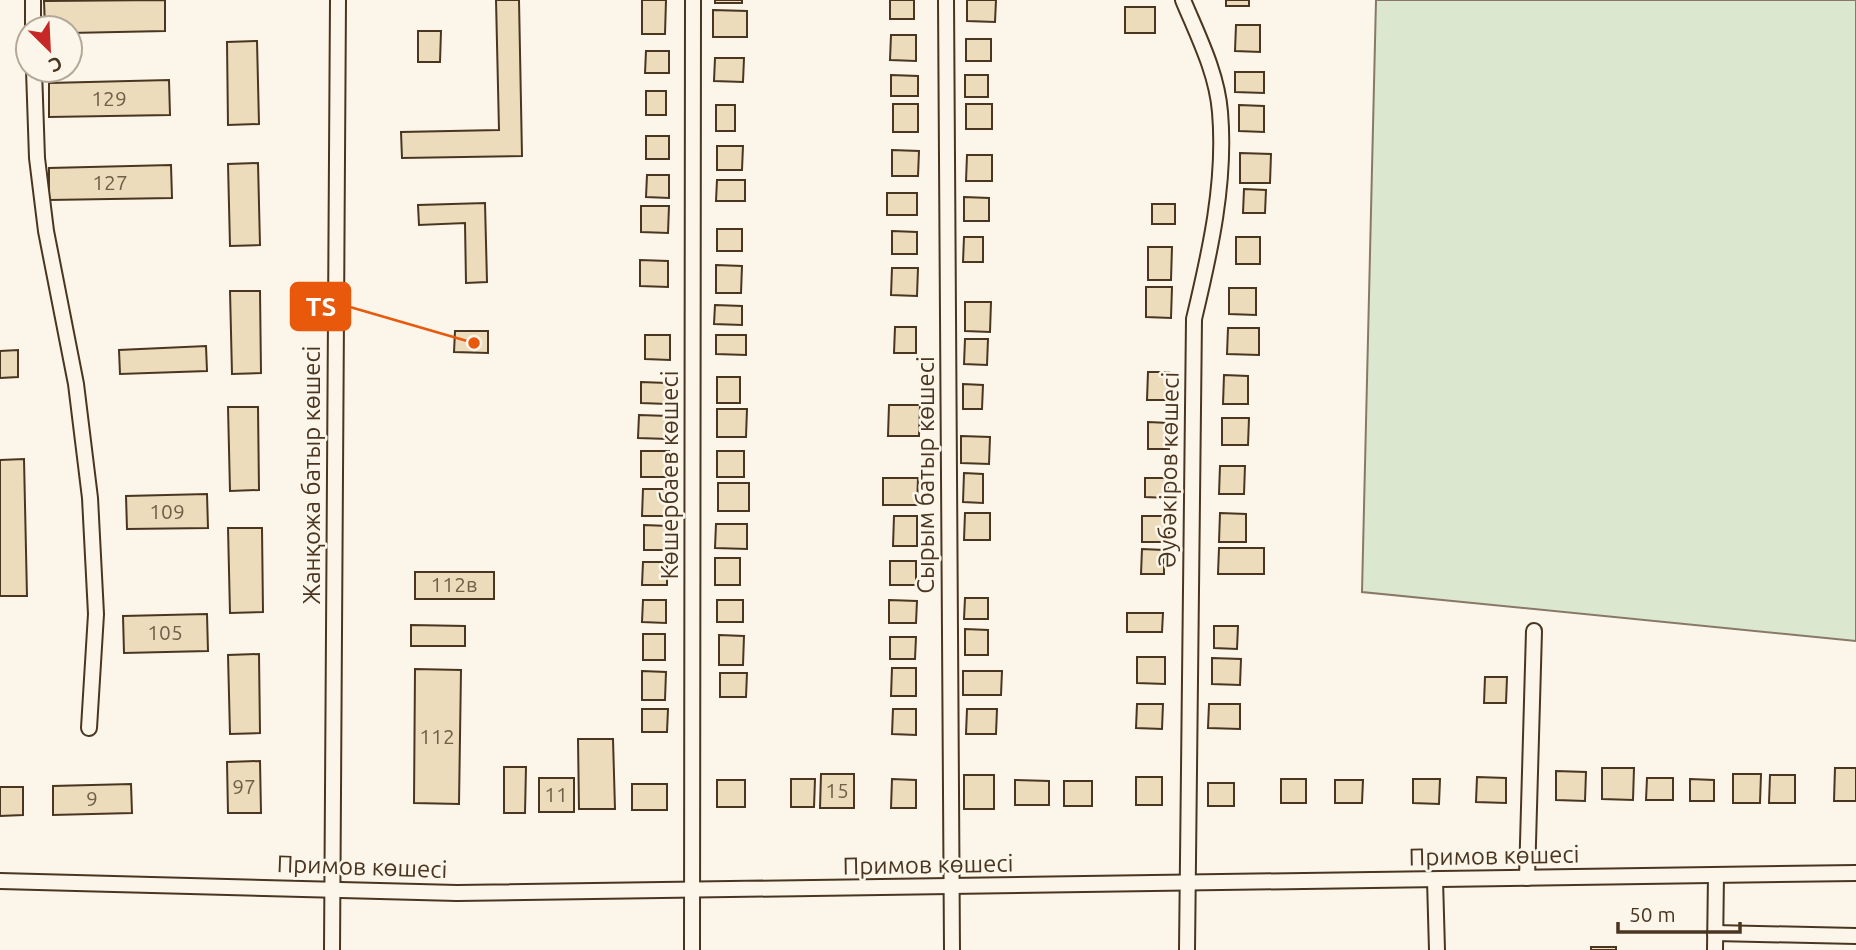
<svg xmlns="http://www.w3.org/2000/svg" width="1856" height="950" viewBox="0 0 1856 950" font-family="Ubuntu,sans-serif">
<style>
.green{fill:#dce7d0;stroke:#887966;stroke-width:2}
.building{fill:#ecdcbc;stroke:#4a3520;stroke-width:2}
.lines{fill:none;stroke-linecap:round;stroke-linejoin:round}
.minor-casing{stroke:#4a3520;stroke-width:18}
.minor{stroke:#fbf6e9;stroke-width:14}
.labels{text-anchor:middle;stroke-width:5;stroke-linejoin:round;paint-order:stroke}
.number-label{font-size:21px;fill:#725f47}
.street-label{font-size:24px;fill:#4a3520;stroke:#fbf6e9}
.leader{fill:none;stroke:#e8590c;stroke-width:2.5}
.callout-dot{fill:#e8590c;stroke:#fbf6e9;stroke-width:2.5}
.callout{fill:#e8590c;stroke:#e8590c;stroke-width:2.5}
.callout-label{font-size:26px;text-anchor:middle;font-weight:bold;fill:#fff}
</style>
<rect width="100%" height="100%" fill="#fbf6e9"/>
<polygon class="green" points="1376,0 1856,0 1856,641 1362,592"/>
<g class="building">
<polygon points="165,0 165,31 70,33 70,28 45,28 44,1"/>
<polygon points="496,0 519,0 522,156 402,158 401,132 499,130"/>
<polygon points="642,0 666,0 665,34 642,34"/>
<rect x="715" y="0" width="27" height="3"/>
<rect x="890" y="0" width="24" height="19"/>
<polygon points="967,0 996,0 995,22 967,21"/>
<rect x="1226" y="0" width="23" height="6"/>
<rect x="1125" y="7" width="30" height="26"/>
<polygon points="713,10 747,11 747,37 713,37"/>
<polygon points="1236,25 1260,25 1260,52 1235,51"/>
<polygon points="418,31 441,31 440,62 418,62"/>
<polygon points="891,35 916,35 916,61 890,60"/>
<rect x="966" y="39" width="25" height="22"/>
<polygon points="257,41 259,124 228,125 227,42"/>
<polygon points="646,51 669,51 669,73 645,73"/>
<polygon points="715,58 744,58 743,82 714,81"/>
<polygon points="1235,72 1264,72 1264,93 1235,92"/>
<polygon points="891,75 918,76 918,96 891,96"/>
<rect x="965" y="75" width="23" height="22"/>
<polygon points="169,80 170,115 49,117 49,83"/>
<rect x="646" y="91" width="20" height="24"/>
<rect x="893" y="104" width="25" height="28"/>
<rect x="966" y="104" width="26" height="25"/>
<rect x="716" y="105" width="19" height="26"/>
<polygon points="1239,105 1264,106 1264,132 1239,131"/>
<rect x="646" y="136" width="23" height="23"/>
<polygon points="717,146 743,146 742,170 717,170"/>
<polygon points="892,150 919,151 918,176 892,176"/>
<polygon points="1240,153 1271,154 1270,183 1240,183"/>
<polygon points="967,155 992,155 992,181 966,181"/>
<polygon points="258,163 260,245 230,246 228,164"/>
<polygon points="171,165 172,198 49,200 49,168"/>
<polygon points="647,175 669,175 669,198 646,197"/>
<polygon points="717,180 745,180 745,201 716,201"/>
<polygon points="1244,189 1266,190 1265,213 1243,213"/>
<rect x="887" y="193" width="30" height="22"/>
<polygon points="964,197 989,198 989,221 964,221"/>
<polygon points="485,203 487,282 466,283 465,223 419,225 418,205"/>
<rect x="1152" y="204" width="23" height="20"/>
<polygon points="641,206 669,206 668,233 641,232"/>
<rect x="717" y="229" width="25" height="22"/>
<polygon points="892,231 917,232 917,254 892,254"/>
<polygon points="964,237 983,237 983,262 963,262"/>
<rect x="1236" y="237" width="24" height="27"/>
<polygon points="1148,247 1172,247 1171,280 1148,280"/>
<polygon points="640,260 668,261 668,287 640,286"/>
<polygon points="716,265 742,266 741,293 716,293"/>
<polygon points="892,268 918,268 917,296 891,295"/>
<polygon points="1146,287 1172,287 1171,318 1146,317"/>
<polygon points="1229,288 1256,288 1256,315 1229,314"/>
<polygon points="230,291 260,291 261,373 232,374"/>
<polygon points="965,302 991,302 990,332 965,331"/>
<polygon points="715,305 742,306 742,325 714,324"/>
<polygon points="895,327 916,327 916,353 894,353"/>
<polygon points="1228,328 1259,328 1259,355 1227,354"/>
<polygon points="455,331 488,331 488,353 454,352"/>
<polygon points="645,335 670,335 670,360 645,359"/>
<polygon points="716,335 746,335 746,355 716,354"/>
<polygon points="965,339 988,339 987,365 964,364"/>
<polygon points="206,346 207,371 120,374 119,350"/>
<polygon points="18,350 18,377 0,378 0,351"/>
<polygon points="1148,372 1169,372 1168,400 1147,400"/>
<polygon points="1224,375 1248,376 1248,404 1223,404"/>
<rect x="717" y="377" width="23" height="26"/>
<polygon points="641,382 667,383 667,404 641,403"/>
<polygon points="963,384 983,385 982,409 963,409"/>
<polygon points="889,405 920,405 919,436 888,436"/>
<polygon points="228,407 258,407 259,490 230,491"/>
<polygon points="717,409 747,409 746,437 717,437"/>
<polygon points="639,415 668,416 668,439 638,438"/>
<polygon points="1222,418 1249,418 1248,445 1222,445"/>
<polygon points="1148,422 1169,423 1169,449 1148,449"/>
<polygon points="961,436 990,437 989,464 961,463"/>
<rect x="641" y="451" width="28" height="26"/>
<rect x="717" y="451" width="27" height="26"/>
<polygon points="24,459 27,596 0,596 0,460"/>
<polygon points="1220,466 1245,466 1244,494 1219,494"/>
<polygon points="964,473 983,474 983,503 963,502"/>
<polygon points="883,478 918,478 917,505 883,505"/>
<polygon points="1145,478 1168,478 1168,498 1145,497"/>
<rect x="718" y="483" width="31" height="28"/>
<polygon points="643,489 667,489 667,516 642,516"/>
<polygon points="207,494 208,528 127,529 126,496"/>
<polygon points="965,513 990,513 990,540 964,540"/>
<polygon points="1220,513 1246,514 1246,542 1219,542"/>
<polygon points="894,516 917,516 917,546 893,546"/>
<rect x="1142" y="516" width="27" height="26"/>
<polygon points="716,524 747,524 747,549 715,548"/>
<polygon points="644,525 668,526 668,550 644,550"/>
<polygon points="228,528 262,528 263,612 230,613"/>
<polygon points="1219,548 1264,548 1264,574 1218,574"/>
<polygon points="1142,549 1164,550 1164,574 1141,574"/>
<rect x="715" y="558" width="25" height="27"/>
<rect x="890" y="561" width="26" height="24"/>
<polygon points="643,562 667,562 667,585 642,585"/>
<rect x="415" y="572" width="79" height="27"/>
<polygon points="965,598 988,598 988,619 964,619"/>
<polygon points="643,600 666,600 666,623 642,622"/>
<rect x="717" y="600" width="26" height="22"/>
<polygon points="889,600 917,601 916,623 889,623"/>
<polygon points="1127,613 1163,613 1162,632 1127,632"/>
<polygon points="207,614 208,651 124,653 123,616"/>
<polygon points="411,625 465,626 465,646 411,646"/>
<polygon points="1214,626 1238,626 1237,649 1214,648"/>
<polygon points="965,629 988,630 988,655 965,655"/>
<rect x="643" y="634" width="22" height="26"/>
<polygon points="719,635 744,636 743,665 719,665"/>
<polygon points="890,637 916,637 915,659 890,659"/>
<polygon points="259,654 260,733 230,734 228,655"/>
<polygon points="1137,657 1165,657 1165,684 1137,683"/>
<polygon points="1212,658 1241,659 1240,685 1212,684"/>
<polygon points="892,668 916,668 916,696 891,696"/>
<polygon points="415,669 461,670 459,804 414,803"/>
<polygon points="642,671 666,672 665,700 642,700"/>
<polygon points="963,671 1002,671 1001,695 963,695"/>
<polygon points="720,673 747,673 746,697 720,697"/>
<polygon points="1485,677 1507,677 1506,703 1484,703"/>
<polygon points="1137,704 1163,704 1162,729 1136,728"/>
<polygon points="1209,704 1240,704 1240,729 1208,728"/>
<polygon points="642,709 668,709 667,732 642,732"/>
<polygon points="893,709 916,709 916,735 892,734"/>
<polygon points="967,709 997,709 996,734 966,734"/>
<polygon points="578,739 613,739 615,809 579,809"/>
<polygon points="260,761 261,813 228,813 227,762"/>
<polygon points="504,767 526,767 525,813 504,813"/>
<polygon points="1602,768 1634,768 1633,800 1602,799"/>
<polygon points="1835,768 1856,768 1856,801 1834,801"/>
<polygon points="1556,771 1586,772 1585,801 1556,800"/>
<polygon points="821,774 854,774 854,808 820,808"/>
<polygon points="1733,774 1761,774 1760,803 1733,803"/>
<rect x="964" y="775" width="30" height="34"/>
<polygon points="1770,775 1795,775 1795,803 1769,803"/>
<rect x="1136" y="777" width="26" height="28"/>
<polygon points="1477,777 1506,778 1506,803 1476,802"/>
<rect x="539" y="778" width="35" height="34"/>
<polygon points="1647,778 1673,778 1673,800 1646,800"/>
<polygon points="791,779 815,779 814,807 791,807"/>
<polygon points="892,779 916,780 916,808 891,808"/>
<rect x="1281" y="779" width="25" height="24"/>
<polygon points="1413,779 1440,779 1439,804 1413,803"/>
<polygon points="1690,779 1714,780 1714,801 1690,801"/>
<rect x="717" y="780" width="28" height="27"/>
<polygon points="1015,780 1049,781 1049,805 1015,805"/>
<polygon points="1335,780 1363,780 1362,803 1335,803"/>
<rect x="1064" y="781" width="28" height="25"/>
<rect x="1208" y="783" width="26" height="23"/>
<polygon points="131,784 132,813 53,815 53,786"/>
<rect x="632" y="784" width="35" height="26"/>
<polygon points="0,787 23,787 23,815 0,816"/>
<rect x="1591" y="947" width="25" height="3"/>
</g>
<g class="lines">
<g class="minor-casing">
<g id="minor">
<polyline points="33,0 33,28"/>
<polyline points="946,0 952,950"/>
<path d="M1183 0C1198 36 1217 73 1220 112 1226 182 1210 252 1194 319L1187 950"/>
<polyline points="34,70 37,158 46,231 76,384 90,498 96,614 89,728"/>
<polyline points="1527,878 1534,631"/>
<polyline points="1435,880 1437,950"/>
<polyline points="0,881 457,893 1856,873"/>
<polyline points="1715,933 1856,936"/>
<polyline points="332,950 338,0"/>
<polyline points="692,950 693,0"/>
<polyline points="1715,950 1716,875"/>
</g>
</g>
<use href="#minor" class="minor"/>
</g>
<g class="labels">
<g class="number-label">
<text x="109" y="106">129</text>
<text x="110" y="190">127</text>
<text x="167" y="519">109</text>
<text x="454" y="592">112в</text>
<text x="165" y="640">105</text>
<text x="437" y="744">112</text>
<text x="244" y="794">97</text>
<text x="837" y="798">15</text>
<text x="556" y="802">11</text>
<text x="92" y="806">9</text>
</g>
<g class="street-label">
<text transform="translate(1169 470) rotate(-89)" y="8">Әубәкіров көшесі</text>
<text transform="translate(312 475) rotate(-90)" y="8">Жанқожа батыр көшесі</text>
<text transform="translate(670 475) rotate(-90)" y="8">Көшербаев көшесі</text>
<text transform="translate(926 475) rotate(-90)" y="8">Сырым батыр көшесі</text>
<text transform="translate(1494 856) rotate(-1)" y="8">Примов көшесі</text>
<text transform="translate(928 865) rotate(-1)" y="8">Примов көшесі</text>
<text transform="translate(362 867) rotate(2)" y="8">Примов көшесі</text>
</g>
</g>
<path class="leader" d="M474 343L350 307"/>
<circle class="callout-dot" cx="474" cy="343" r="7"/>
<rect class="callout" x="291" y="283" width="59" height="47" rx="7"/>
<g class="callout-label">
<text x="321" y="316">TS</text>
</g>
<g transform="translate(49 49) rotate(156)"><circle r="33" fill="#fbf6e9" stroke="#b4a999" stroke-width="2"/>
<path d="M0-5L12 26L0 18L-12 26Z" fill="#c62828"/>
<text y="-10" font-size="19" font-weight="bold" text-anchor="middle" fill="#4a3520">С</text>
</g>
<path d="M1618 922v10h122v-10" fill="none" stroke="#4a3520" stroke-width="3.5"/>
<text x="1629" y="922" font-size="21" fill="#4a3520" stroke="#fbf6e9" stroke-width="5" paint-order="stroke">50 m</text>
</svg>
